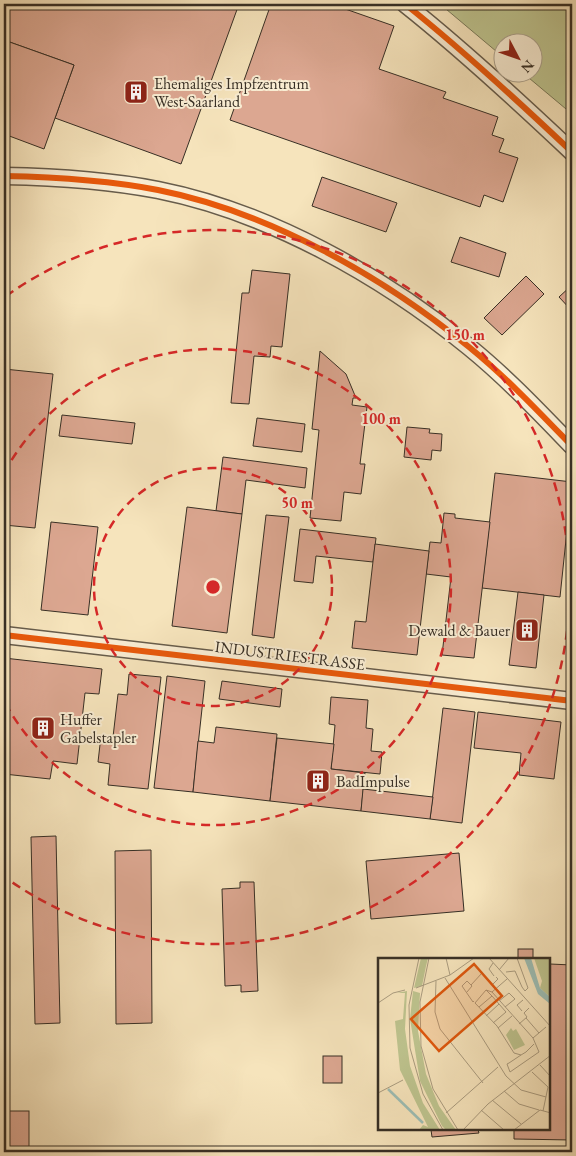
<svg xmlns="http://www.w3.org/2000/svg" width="576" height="1156" viewBox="0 0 576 1156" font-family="'EB Garamond',serif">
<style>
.green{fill:#bec48f;stroke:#7a7a5a}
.building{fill:#dca791;stroke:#372f25}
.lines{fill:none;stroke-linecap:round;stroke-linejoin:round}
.minor-casing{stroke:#675c4b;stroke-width:19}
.minor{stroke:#f9edd3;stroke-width:16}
.cycleway-casing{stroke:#f9edd3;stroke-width:9}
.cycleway{stroke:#e8590c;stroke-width:6}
.ring{fill:none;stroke:#d62828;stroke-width:2.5;stroke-dasharray:9 6}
.labels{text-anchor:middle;stroke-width:4;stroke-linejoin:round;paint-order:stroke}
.poi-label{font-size:16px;fill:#372f25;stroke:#f9edd3;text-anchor:start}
.street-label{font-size:16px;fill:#372f25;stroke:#f9edd3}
.inset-river{fill:none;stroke:#9dbeb5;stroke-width:2.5}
.inset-road{fill:none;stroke:#aa9c80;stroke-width:1}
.view{fill:#df570d;fill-opacity:0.15;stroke:#df570d;stroke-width:2.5}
.inset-edge{fill:none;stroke:#372f25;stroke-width:2.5}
.centre{fill:#d62828;stroke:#f9edd3;stroke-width:2.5}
.ring-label{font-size:15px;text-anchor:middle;font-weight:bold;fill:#d62828;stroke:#f9edd3;stroke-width:4;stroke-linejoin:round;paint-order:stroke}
</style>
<rect width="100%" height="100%" fill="#f6e4bc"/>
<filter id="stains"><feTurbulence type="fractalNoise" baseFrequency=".004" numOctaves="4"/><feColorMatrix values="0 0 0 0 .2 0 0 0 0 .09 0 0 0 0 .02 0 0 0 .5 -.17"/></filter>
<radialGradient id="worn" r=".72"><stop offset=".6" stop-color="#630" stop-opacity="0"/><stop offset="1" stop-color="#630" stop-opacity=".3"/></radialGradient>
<polygon class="green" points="440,4 572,4 572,114 523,73 534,72 534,42 504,42 503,57"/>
<g class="building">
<polygon points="4,4 239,4 181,164 55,118 74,65 4,40"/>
<polygon points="271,4 331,4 394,26 379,69 446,92 443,98 498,117 492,135 504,139 499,152 518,158 503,202 484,195 480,207 230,120"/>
<polygon points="4,40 74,65 44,149 4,134"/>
<polygon points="322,177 397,203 386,232 312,206"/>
<polygon points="460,237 506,253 499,277 451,262"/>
<polygon points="252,270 290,274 282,347 271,346 270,357 254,356 249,404 231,403 242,293 249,293"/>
<polygon points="526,276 544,294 502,335 484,318"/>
<polygon points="572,285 572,311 559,297"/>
<polygon points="320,351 346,374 356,398 353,398 352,405 367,407 360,464 365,464 361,494 344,492 341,521 310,518 319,430 312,429"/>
<polygon points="4,369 53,374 35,528 4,525"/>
<polygon points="62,415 135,423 132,444 59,436"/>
<polygon points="257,418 305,424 302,452 253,446"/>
<polygon points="407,427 430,429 429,433 442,434 441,451 432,450 431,460 404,457"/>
<polygon points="223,457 307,468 305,488 246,480 242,514 216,511"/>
<polygon points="495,473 572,482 560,597 482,588"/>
<polygon points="187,507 242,514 227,633 172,626"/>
<polygon points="444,513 455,514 455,518 490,522 474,658 442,655 451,577 426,574 430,542 441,543"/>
<polygon points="266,515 289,517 274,638 252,635"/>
<polygon points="51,522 98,527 88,615 41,610"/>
<polygon points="300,529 376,538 373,562 316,556 313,583 294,581"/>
<polygon points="375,544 429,551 417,655 352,648 355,621 366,622"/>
<polygon points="518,592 544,595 536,668 509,665"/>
<polygon points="4,658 102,669 99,694 85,693 77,764 53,761 50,779 4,774"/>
<polygon points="129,674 161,677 148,789 108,785 110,764 98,762 101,736 113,737 118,694 127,695"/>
<polygon points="167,676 205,681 193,792 154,788"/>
<polygon points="222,681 282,689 280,707 219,699"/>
<polygon points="331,697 368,700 366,728 373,729 371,751 382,752 380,774 331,769 335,725 329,724"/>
<polygon points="443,708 475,712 462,823 430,819"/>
<polygon points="478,712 561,722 554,779 519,775 521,753 474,748"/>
<polygon points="216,727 277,734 270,801 193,792 198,741 214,743"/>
<polygon points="277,738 334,744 331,769 365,773 361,811 270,801"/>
<polygon points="363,789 433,797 430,819 361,811"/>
<polygon points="56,836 60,1023 35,1024 31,837"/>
<polygon points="151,850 152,1023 116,1024 115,851"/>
<polygon points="459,853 464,911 371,919 366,861"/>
<polygon points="240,882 254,882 258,991 241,992 241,985 225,986 222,889 240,888"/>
<rect x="518" y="949" width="15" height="11"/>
<polygon points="550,964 572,965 572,1140 514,1139 514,1130 550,1130"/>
<rect x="323" y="1056" width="19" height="27"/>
<rect x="4" y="1111" width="25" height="41"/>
<polygon points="431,1130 478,1130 479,1133 432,1137"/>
<polygon points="284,1148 306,1149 306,1152 283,1152"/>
</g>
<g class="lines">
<g class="minor-casing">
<g id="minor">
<path d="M405 4C463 50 518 101 572 152"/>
<path d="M4 176C55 177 107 180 158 190 269 212 382 276 469 347 506 377 539 412 572 446"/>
<polyline points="4,635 572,701"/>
</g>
</g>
<use href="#minor" class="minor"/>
<g class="cycleway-casing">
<g id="cycleway">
<path d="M405 4C463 50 518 101 572 152"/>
<path d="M4 176C55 177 107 180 158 190 269 212 382 276 469 347 506 377 539 412 572 446"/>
<polyline points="4,635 572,701"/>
</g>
</g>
<use href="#cycleway" class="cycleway"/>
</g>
<g class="ring">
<circle cx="213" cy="587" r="119"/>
<path d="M4 473A238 238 0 1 1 4 701"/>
<path d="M6 296A357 357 0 1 1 6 878"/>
</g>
<defs>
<g id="building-square" transform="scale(1.25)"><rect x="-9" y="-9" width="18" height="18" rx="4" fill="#8f2418" stroke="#f9edd3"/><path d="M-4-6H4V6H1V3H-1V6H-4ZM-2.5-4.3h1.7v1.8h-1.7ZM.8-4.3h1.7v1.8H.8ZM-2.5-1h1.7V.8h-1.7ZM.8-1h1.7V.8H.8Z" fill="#fff"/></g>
</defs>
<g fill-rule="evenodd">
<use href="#building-square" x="136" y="92"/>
<use href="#building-square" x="527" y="630"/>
<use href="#building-square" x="43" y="728"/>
<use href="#building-square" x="318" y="781"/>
</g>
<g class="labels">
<g class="poi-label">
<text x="154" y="89">Ehemaliges Impfzentrum<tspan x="154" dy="18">West-Saarland</tspan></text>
<text x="510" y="636" text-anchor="end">Dewald &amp; Bauer</text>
<text x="60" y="725">Huffer<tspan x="60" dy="18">Gabelstapler</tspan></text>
<text x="336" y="787">BadImpulse</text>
</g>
<g class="street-label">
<text transform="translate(290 655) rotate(7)" y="6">INDUSTRIESTRASSE</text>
</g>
</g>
<g transform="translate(378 958)">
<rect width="172" height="172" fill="#f6e4bc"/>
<path d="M43 0H50L48 8 44 28 36 30ZM156 0H172V39L162 30 164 23ZM29 33 27 71 32 108 45 145 62 172H41L45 167 50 169 22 112 17 63 25 61 27 35H19ZM35 33 42 35 40 73 48 116 61 148 78 172H68L64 168 42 123 32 61ZM133 70 135 73 138 71 147 87 136 92 128 77Z" fill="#bec48f"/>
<path d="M146 0H153L162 30 172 39V46L160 36Z" fill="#9dbeb5"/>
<path class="inset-river" d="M10 131 45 165"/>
<path class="inset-road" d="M41 0 31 47 32 90 45 136 65 172M51 0 42 44 43 88 55 131 80 172M68 0 72 17M111 0 173 69M115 5 111 11 116 18M121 12 131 0M128 14 137 13 144 29 147 33 150 30 139 0M67 20 128 118 143 132 168 139M58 23 57 54 62 71 105 125M93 27 104 15 100 11M38 30 72 17 96 0M117 31 114 27 120 21 118 19M89 34 94 28 89 23 84 28 95 44 96 43M114 34 129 21M114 38 128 54M121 43 131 35 137 41 127 49M0 45 15 35 27 32M101 49 114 38 108 32M144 53 139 47 145 42M108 58 121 46M148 60 161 75M115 65 128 54M141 66 149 59 146 55 151 50M120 70 134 58M155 80 168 69M143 97 136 95 119 68 97 45 108 32 114 34 155 80 161 94 132 114 129 106 131 105 143 97 148 94 156 86M162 107 173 119M154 114 170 129 165 153M126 133 141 146 161 152M0 135 25 122M114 142 143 166M103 152 126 172M68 155 120 109M85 172 110 146 173 97M136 172 162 152 173 155"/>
<path class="view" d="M96 6 124 38 61 93 33 61Z"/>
<rect width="172" height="172" class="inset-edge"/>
</g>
<circle cx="213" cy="587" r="8" class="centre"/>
<g class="ring-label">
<text x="465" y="340">150 m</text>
<text x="381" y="424">100 m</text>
<text x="297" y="508">50 m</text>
</g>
<rect width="576" height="1156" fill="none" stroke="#f6e4bc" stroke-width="20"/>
<rect x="5" y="5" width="566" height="1146" fill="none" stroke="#372f25" stroke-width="2.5"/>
<rect x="10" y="10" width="556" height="1136" fill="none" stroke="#372f25"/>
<g transform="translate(518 58) rotate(131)"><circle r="24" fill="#f9edd3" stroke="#aba18d"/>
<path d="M0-4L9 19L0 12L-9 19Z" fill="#8f2418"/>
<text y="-8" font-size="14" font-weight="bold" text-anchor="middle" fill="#372f25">N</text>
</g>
<rect width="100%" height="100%" filter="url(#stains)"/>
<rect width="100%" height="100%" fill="url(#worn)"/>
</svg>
